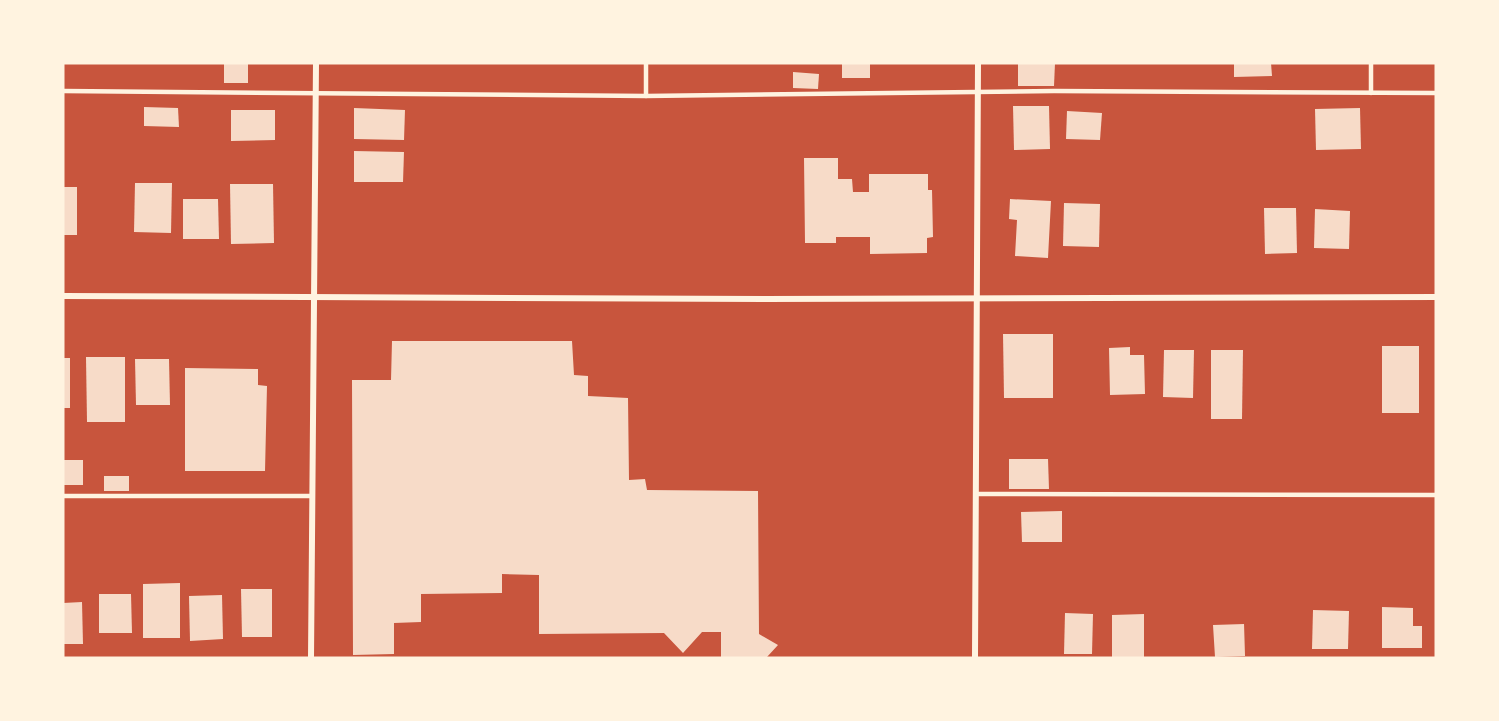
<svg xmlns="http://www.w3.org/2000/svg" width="1499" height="721" viewBox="0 0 1499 721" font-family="'Nunito Sans',sans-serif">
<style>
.building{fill:#f7dbc8}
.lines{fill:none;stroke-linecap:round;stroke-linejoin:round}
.service{stroke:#fff3e0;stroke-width:4.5}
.minor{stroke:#fff3e0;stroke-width:6}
</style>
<rect width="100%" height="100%" fill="#c8553d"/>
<g class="building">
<rect x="224" y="63" width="24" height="20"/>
<rect x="842" y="63" width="28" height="15"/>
<polygon points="1018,63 1055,63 1054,86 1018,86"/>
<polygon points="1234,63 1271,63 1272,76 1234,77"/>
<polygon points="793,72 819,74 818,89 793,88"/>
<polygon points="1013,106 1049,106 1050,149 1014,150"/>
<polygon points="144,107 178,108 179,127 144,126"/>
<polygon points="354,108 405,110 404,140 354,139"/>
<polygon points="1360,108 1361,149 1316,150 1315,109"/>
<polygon points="231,110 275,110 275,140 231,141"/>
<polygon points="1067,111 1102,113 1100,140 1066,139"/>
<polygon points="354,151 404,152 403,182 354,182"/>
<polygon points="804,158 838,158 838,179 852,179 853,192 869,192 869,174 928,174 928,190 932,190 933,237 927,238 927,253 870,254 870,237 836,237 836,243 805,243"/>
<polygon points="135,183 172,183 171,233 134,232"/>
<polygon points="230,184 273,184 274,243 231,244"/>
<rect x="63" y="187" width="14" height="48"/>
<polygon points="183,199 218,199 219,239 183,239"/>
<polygon points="1010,199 1051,201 1048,258 1015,256 1017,220 1009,219"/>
<polygon points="1064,203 1100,204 1099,247 1063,246"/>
<polygon points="1264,208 1296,208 1297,253 1265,254"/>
<polygon points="1315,209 1350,211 1349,249 1314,248"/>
<polygon points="1003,334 1053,334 1053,398 1004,398"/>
<polygon points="392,341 572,341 574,375 588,376 588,396 628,398 629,480 645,479 647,490 758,491 759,634 778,645 767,657 721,658 721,632 702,632 683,653 664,633 539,634 539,575 502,574 502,593 421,594 421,622 394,623 394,654 353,655 352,380 391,380"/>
<rect x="1382" y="346" width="37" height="67"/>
<polygon points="1130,347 1130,355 1144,355 1145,394 1110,395 1109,348"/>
<polygon points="1164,350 1194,350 1193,398 1163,397"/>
<polygon points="1211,350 1243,350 1242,419 1211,419"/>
<polygon points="86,357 125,357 125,422 87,422"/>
<rect x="63" y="358" width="7" height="50"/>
<polygon points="135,359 169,359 170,405 136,405"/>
<polygon points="185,368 258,369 258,385 267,386 265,471 185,471"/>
<polygon points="1009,459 1048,459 1049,489 1009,489"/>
<rect x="63" y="460" width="20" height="25"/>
<rect x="104" y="476" width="25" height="15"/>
<polygon points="1062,511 1062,542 1022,542 1021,512"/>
<polygon points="180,583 180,638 143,638 143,584"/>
<polygon points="241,589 272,589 272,637 242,637"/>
<polygon points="99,594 131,594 132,633 99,633"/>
<polygon points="222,595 223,639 190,641 189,596"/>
<polygon points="82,602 83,644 63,644 63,603"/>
<polygon points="1382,607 1413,608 1413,626 1422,626 1422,648 1382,648"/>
<polygon points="1313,610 1349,611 1348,649 1312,649"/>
<polygon points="1065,613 1093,614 1092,654 1064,654"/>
<polygon points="1144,614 1144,657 1112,657 1112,615"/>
<polygon points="1244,624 1245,656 1215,657 1213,625"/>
</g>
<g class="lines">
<g class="service">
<polyline points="646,63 646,96"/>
<polyline points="63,91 646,96 1054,91 1436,93"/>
<polyline points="1371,93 1371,63"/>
<polyline points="976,494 1436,495"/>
<polyline points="63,496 311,496"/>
</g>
<g class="minor">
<polyline points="63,296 765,299 1436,297"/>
<polyline points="311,658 316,63"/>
<polyline points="975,658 978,63"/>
</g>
</g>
<rect width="1499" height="721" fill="none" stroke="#fff3e0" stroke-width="129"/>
</svg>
